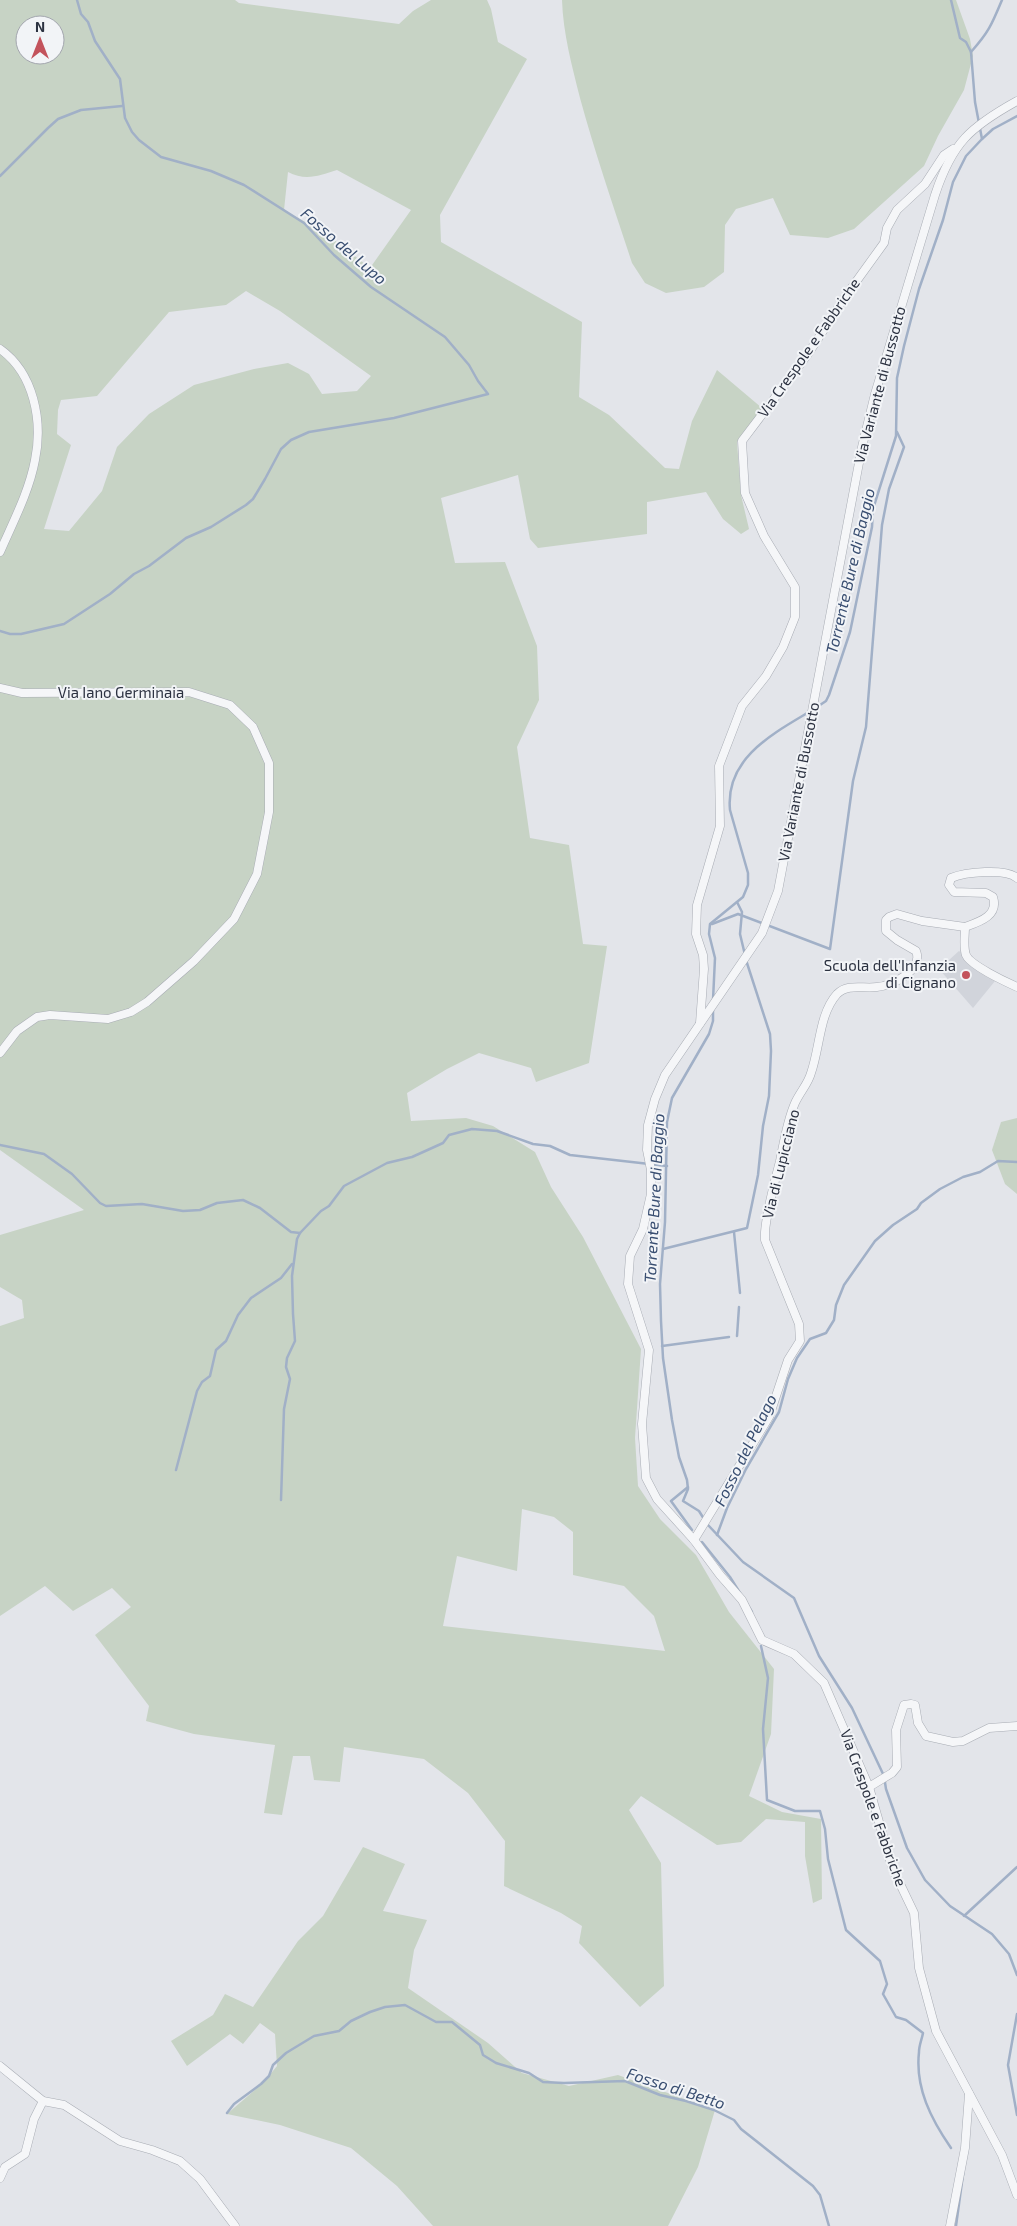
<svg xmlns="http://www.w3.org/2000/svg" width="1017" height="2226" viewBox="0 0 1017 2226" font-family="'Exo 2',sans-serif">
<style>
.built{fill:#d1d4db}
.green{fill:#c7d3c5;fill-rule:evenodd}
.lines{fill:none;stroke-linecap:round;stroke-linejoin:round}
.stream{stroke:#a1b0c7;stroke-width:2.5}
.minor-casing{stroke:#a8acb4;stroke-width:9}
.minor{stroke:#f5f6f8;stroke-width:8}
.poi-dot{fill:#c3535c;stroke:#f2f4f7;stroke-width:2}
.labels{text-anchor:middle;stroke-width:4;stroke-linejoin:round;paint-order:stroke}
.street-label{font-size:15px;fill:#2c3241;stroke:#f2f4f7}
.poi-label{font-size:15px;fill:#2c3241;stroke:#f2f4f7;text-anchor:end}
.water-label{font-size:16px;font-style:italic;fill:#394e71;stroke:#f2f4f7}
</style>
<rect width="100%" height="100%" fill="#e3e5ea"/>
<polygon class="built" points="959,951 995,981 973,1008 939,969"/>
<g class="green">
<path d="M0 0H235L239 3 399 24 413 11 431 0H487L491 9 498 42 527 59 440 215 441 242 582 322 579 397 609 415 665 468 679 469 692 421 717 370 762 408 737 442 741 495 749 529 741 534 723 519 706 492 647 502V534L538 548 530 539 518 475 441 498 455 563 505 562 537 646 539 700 517 747 530 838 569 845 583 944 607 946 589 1063 536 1082 531 1068 479 1053 447 1069 407 1093 411 1121 466 1118 493 1126 535 1152 551 1187 583 1237 641 1349 635 1438 638 1486 660 1519 696 1555 729 1612 774 1669 771 1734 749 1796 782 1812 821 1819 822 1899 813 1903 805 1856V1822L766 1819 741 1842 717 1845 641 1796 629 1810 661 1863 664 1986 640 2007 579 1943 582 1926 561 1913 504 1886 505 1841 468 1793 424 1759 344 1747 340 1782 314 1780 310 1756H293L282 1815 264 1813 275 1745 194 1734 146 1721 149 1706 95 1635 131 1607 112 1588 73 1611 45 1586 0 1616V1326L24 1318 22 1300 0 1287V1235L84 1210 0 1150ZM25 25H55V55H25ZM337 170 411 210 370 268 328 235 284 210 288 172C305 181 319 176 337 170ZM246 291 280 311 371 376 357 391 322 394 309 374 288 363 254 369 194 385 149 414 117 447 102 491 69 531 44 529 71 445 57 434 58 410 61 400 97 396 169 312 226 305ZM522 1509 554 1517 573 1532V1575L624 1586 654 1616 665 1651 443 1626 457 1556 517 1571Z"/>
<path d="M562 0H956L970 39 973 56 964 90 938 136 924 166 854 229 828 238 790 235 773 198 736 209 725 225 724 272 704 287 666 293 645 283 632 263C614 208 595 153 580 98 572 66 563 33 562 0Z"/>
<polygon points="1017,1118 1017,1194 1005,1184 992,1150 1001,1122"/>
<polygon points="363,1847 405,1864 383,1911 427,1920 414,1950 408,1988 488,2043 522,2073 569,2086 618,2075 715,2110 698,2167 668,2226 433,2226 397,2186 351,2148 280,2125 227,2114 263,2083 277,2066 275,2034 260,2023 243,2044 230,2034 187,2066 171,2041 213,2015 225,1994 253,2007 298,1941 323,1916"/>
</g>
<g class="lines">
<g class="stream">
<polyline points="951,0 960,38 966,42 971,52 975,102 982,139"/>
<path d="M971 52C989 32 992 24 1002 0"/>
<polyline points="0,176 48,128 58,119 81,110 122,106"/>
<polyline points="0,631 10,634 21,634 64,624 110,594 134,574 149,566 186,538 211,527 246,505 253,499 265,479 281,449 291,440 309,432 394,418 488,394 478,381 469,365 445,337 371,287 334,255 304,223 244,185 211,171 161,157 139,140 132,132 125,118 120,79 95,41 88,22 81,14 77,0"/>
<polyline points="814,709 826,701 829,695 850,632 872,527 873,509 896,436 897,378 904,346 919,289 943,220 953,182 966,156 982,139 993,129 1017,116"/>
<polyline points="737,902 742,912 740,934 745,955"/>
<polyline points="712,924 738,914 830,949 853,781 866,727 882,525 889,489 904,447 897,432"/>
<path d="M713 1000 715 958 709 934 710 924 743 897 748 885V873L730 810C725 759 772 734 809 712"/>
<polyline points="0,1145 44,1154 72,1174 100,1203 106,1206 142,1204 183,1211 200,1210 217,1203 243,1200 260,1208 291,1232 300,1233"/>
<polyline points="734,1232 740,1293"/>
<polyline points="663,1249 747,1228 758,1175 763,1126 769,1096 771,1051 770,1034 746,960"/>
<polyline points="737,1336 739,1307"/>
<polyline points="662,1346 729,1337"/>
<polyline points="176,1470 197,1391 202,1382 210,1376 216,1350 226,1341 238,1315 251,1298 281,1278 292,1264"/>
<polyline points="688,1487 671,1501 692,1530"/>
<polyline points="281,1500 284,1409 290,1379 286,1367 287,1358 295,1341 293,1314 292,1276 297,1239 300,1233 321,1211 329,1206 344,1186 387,1163 412,1157 432,1148 443,1143 449,1135 472,1129 497,1131 533,1144 550,1146 570,1155 667,1166"/>
<polyline points="704,1519 699,1511 683,1501 688,1489 687,1480 679,1457 672,1420 663,1358 661,1321 660,1284 665,1222 667,1122 672,1098 709,1034 713,1021 713,1008"/>
<polyline points="707,1524 743,1562 794,1598 819,1656 852,1708 884,1776 886,1789 907,1848 925,1880 950,1906 992,1934 1009,1954 1017,1975"/>
<polyline points="717,1535 727,1508 746,1469 779,1412 788,1379 797,1358 810,1339 826,1333 834,1320 836,1305 844,1285 875,1241 893,1225 917,1209 921,1203 940,1189 963,1177 980,1172 998,1161 1017,1162"/>
<polyline points="702,1542 730,1577 752,1612"/>
<path d="M761 1646 768 1678 763 1729 767 1800 795 1811H820L825 1829 828 1859 846 1930 880 1961 887 1984 883 1994 896 2017 906 2020 923 2033C922 2039 919 2045 919 2052 915 2088 931 2119 951 2148"/>
<polyline points="964,1916 1017,1867"/>
<polyline points="1017,2014 1008,2065 1017,2115"/>
<polyline points="227,2113 234,2104 261,2084 269,2076 273,2065 286,2053 314,2036 339,2031 351,2021 370,2012 385,2007 405,2005 436,2022 452,2022 480,2045 483,2055 496,2063 529,2073 543,2082 564,2083 625,2081 660,2095 686,2101 714,2110 734,2120 741,2129 813,2186 820,2195 829,2226"/>
<polyline points="956,2226 964,2167"/>
</g>
<g class="minor-casing">
<g id="minor">
<path d="M1017 101C970 127 952 143 935 195L875 394 862 447 778 891 762 933 665 1075 655 1099 648 1125 647 1150 651 1170V1194L643 1229 630 1256 628 1284 649 1350 642 1424 646 1478 657 1499 694 1540 720 1575 742 1600 762 1640 794 1654 824 1683 869 1787 892 1867 914 1913 919 1968 936 2031 1002 2155 1017 2195"/>
<path d="M0 349C34 373 43 421 35 460 29 492 13 522 0 552"/>
<polyline points="0,688 22,693 189,692 230,705 253,727 269,763 269,812 257,874 234,919 194,961 147,1002 131,1012 108,1019 50,1015 37,1017 17,1031 0,1053"/>
<path d="M965 927C965 935 963 947 966 955 970 965 1006 982 1017 987"/>
<polyline points="700,1023 704,969 703,955 696,934 697,905 720,826 719,766 742,706 766,676 783,647 795,617 795,587 764,536 745,493 742,441 808,354 845,297 884,243 887,228 897,210 925,184 944,155 953,149"/>
<path d="M694 1540 769 1417 788 1360 800 1341 799 1324 765 1240V1232C767 1208 774 1185 780 1161 784 1142 787 1121 795 1103 800 1092 808 1084 811 1073 820 1048 819 1014 837 994 848 983 863 989 877 987 892 986 924 970 916 951L897 940 886 931V920L889 917 897 914 922 921 965 927C979 922 999 916 993 897L986 893 954 892 949 885 951 878C965 872 1006 868 1017 878"/>
<polyline points="869,1787 892,1773 897,1767 896,1730 904,1705 911,1704 915,1705 918,1723 926,1736 953,1742 963,1741 989,1728 1017,1726"/>
<polyline points="0,2066 43,2101 64,2105 120,2141 152,2150 180,2161 200,2179 235,2226"/>
<polyline points="0,2178 5,2167 25,2154 34,2119 43,2101"/>
<polyline points="950,2226 965,2148 969,2094"/>
</g>
</g>
<use href="#minor" class="minor"/>
</g>
<circle class="poi-dot" cx="966" cy="975" r="5"/>
<g class="labels">
<g class="street-label">
<text transform="translate(809 348) rotate(-55)" y="5">Via Crespole e Fabbriche</text>
<text transform="translate(880 385) rotate(-75)" y="5">Via Variante di Bussotto</text>
<text x="121" y="698">Via Iano Germinaia</text>
<text transform="translate(799 782) rotate(-79)" y="5">Via Variante di Bussotto</text>
<text transform="translate(781 1164) rotate(-76)" y="5">Via di Lupicciano</text>
<text transform="translate(873 1808) rotate(70)" y="5">Via Crespole e Fabbriche</text>
</g>
<g class="poi-label">
<text x="956" y="971">Scuola dell'Infanzia<tspan x="956" dy="17">di Cignano</tspan></text>
</g>
<g class="water-label">
<text transform="translate(344 246) rotate(41)" y="6">Fosso del Lupo</text>
<text transform="translate(850 571) rotate(-77)" y="6">Torrente Bure di Baggio</text>
<text transform="translate(654 1198) rotate(-87)" y="6">Torrente Bure di Baggio</text>
<text transform="translate(745 1450) rotate(-64)" y="6">Fosso del Pelago</text>
<text transform="translate(676 2088) rotate(18)" y="6">Fosso di Betto</text>
</g>
</g>
<g transform="translate(40 40)"><circle r="24" fill="#f2f4f7" stroke="#a3a6ae"/>
<path d="M0-4L9 19L0 12L-9 19Z" fill="#c3535c"/>
<text y="-8" font-size="14" font-weight="bold" text-anchor="middle" fill="#2c3241">N</text>
</g>
</svg>
